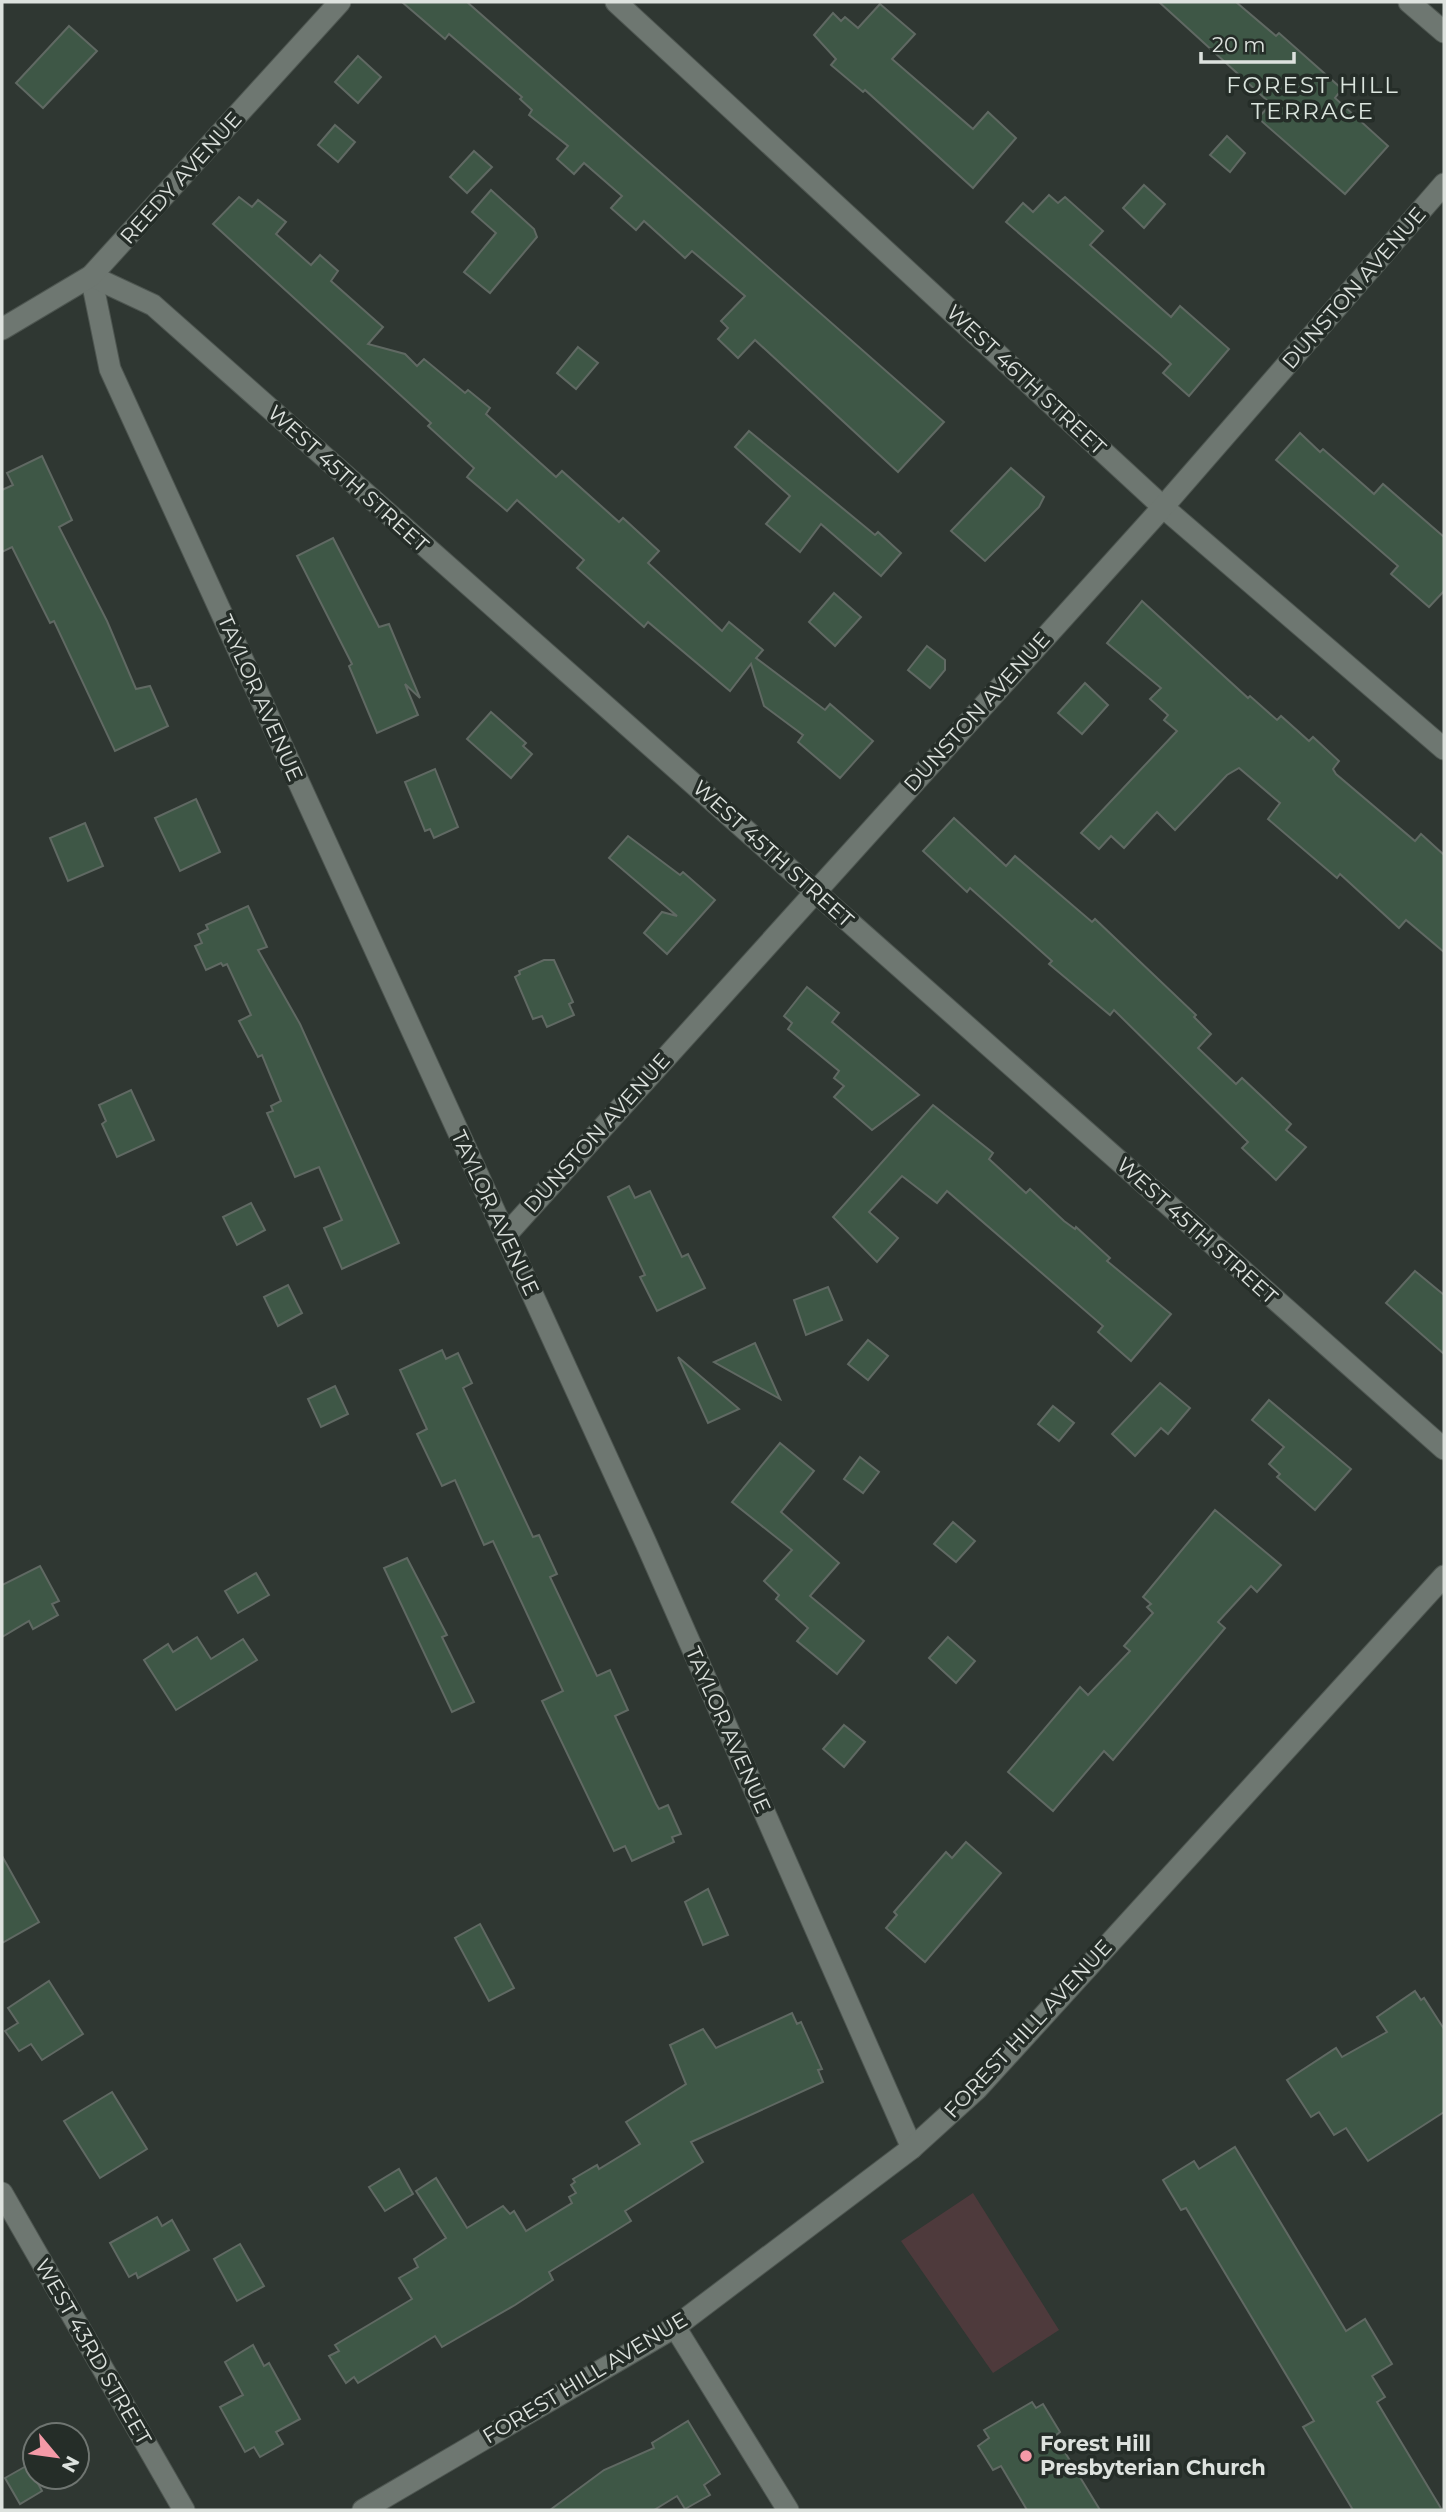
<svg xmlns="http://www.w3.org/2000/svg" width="1446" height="2512" viewBox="0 0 1446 2512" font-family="Montserrat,sans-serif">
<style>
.green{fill:#4e3a3c}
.building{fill:#3e5746;stroke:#606963;stroke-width:2}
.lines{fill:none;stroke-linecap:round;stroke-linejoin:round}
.minor-casing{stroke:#4e5651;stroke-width:23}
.secondary-casing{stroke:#4e5651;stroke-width:23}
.minor{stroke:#6e7771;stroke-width:21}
.secondary{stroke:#6e7771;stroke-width:21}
.poi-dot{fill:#f49aa7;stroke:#252d28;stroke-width:2.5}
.labels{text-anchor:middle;stroke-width:7;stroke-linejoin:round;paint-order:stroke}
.street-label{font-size:21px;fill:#dde2de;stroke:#252d28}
.poi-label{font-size:21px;font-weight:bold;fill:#dde2de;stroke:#252d28;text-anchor:start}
.neighbourhood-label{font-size:23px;letter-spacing:2px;fill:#dbe5de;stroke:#252d28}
</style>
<rect width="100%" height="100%" fill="#2f3732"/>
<polygon class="green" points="973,2193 1059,2330 993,2373 901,2241"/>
<g class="building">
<polygon points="402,2 467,2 944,422 898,472 755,340 738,358 718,339 728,328 721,321 745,296 692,251 685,258 644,221 636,230 611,208 622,196 584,163 574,174 557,159 568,146 529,115 532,110 520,99 522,97 449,34 445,39"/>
<polygon points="1159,2 1236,2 1276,36 1279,33 1342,89 1335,98 1388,146 1345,194 1258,118 1271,104"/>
<polygon points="880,4 915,34 892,59 973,129 988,112 1016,138 973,188 865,90 863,92 831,65 836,59 814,35 833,13 841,21 845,17 858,28"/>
<polygon points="69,26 97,51 43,108 16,83"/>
<polygon points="358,56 381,77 358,103 335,82"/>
<polygon points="335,125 355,142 338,162 318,145"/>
<polygon points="1227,136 1245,153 1230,172 1210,155"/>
<polygon points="474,151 492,167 467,193 450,177"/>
<polygon points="1144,185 1165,204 1144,228 1123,208"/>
<polygon points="491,190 534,229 537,237 490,293 464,272 496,233 472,212"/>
<polygon points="1049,195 1058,203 1065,197 1103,231 1090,245 1171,317 1180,306 1229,349 1189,396 1163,373 1171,364 1161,355 1006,222 1023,203 1033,212"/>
<polygon points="239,197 252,207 258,200 286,222 276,234 311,265 320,255 338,271 331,281 383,327 368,344 405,354 417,366 424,359 465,393 468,390 490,408 486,414 556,477 562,471 619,522 623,518 659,551 648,563 722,631 729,622 763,650 756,658 825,710 830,704 873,741 840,778 798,742 803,735 764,706 751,664 730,691 648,622 644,627 577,568 584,560 517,500 507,511 467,477 474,468 428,426 431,423 213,224"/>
<polygon points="578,347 598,363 576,389 557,373"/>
<polygon points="749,431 875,535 878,532 901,553 881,576 821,524 800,552 766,524 790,496 735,447"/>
<polygon points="1300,433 1320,452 1323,449 1374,494 1383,484 1444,537 1444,591 1429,607 1391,574 1398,566 1276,460"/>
<polygon points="42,456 72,520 59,527 107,621 136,689 150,686 168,726 115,751 54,621 50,623 12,547 2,552 2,490 13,485 7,473"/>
<polygon points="1011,468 1044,497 1039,507 985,561 951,531"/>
<polygon points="333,538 379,627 389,624 420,698 405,684 418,715 377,733 349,666 352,664 297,556"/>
<polygon points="834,593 861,617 835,646 809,622"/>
<polygon points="1142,601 1248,698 1250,696 1277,720 1281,716 1309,741 1313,737 1339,761 1333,769 1336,774 1415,841 1421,834 1444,855 1444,952 1406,920 1399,928 1340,874 1337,878 1268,819 1280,803 1239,768 1227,775 1175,830 1157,812 1124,848 1111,836 1099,849 1081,833 1177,731 1164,720 1168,715 1150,699 1161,688 1107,643"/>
<polygon points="927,646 945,660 945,670 930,688 908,670"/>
<polygon points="1085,683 1108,705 1082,734 1058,713"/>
<polygon points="491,712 526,743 523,746 532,754 511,778 467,739"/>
<polygon points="435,769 458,827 434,838 430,829 425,831 405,782"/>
<polygon points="196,799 220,852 180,871 155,818"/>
<polygon points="954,818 1006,866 1015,856 1092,922 1095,919 1196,1015 1194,1017 1211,1034 1198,1048 1236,1084 1242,1078 1291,1124 1286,1130 1306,1147 1276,1180 1242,1148 1248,1142 1114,1010 1110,1015 1049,964 1052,961 970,888 967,892 923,851"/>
<polygon points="85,823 103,866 68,881 50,838"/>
<polygon points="628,836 680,875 683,872 715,900 667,954 644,933 662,912 677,916 609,858"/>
<polygon points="248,906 267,947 258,950 300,1024 399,1243 342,1269 324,1228 342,1220 319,1167 295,1177 267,1113 273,1111 271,1106 281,1101 262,1055 258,1057 239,1021 251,1015 227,964 223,966 221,963 206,970 195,946 202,943 198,934 208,929 206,925"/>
<polygon points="544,960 554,960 573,1002 569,1004 574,1015 547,1027 542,1016 533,1019 515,977 520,974 519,971"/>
<polygon points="807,987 839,1013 832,1022 919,1095 872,1130 834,1097 844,1086 834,1078 839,1071 788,1029 792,1023 784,1016"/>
<polygon points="131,1090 154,1140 117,1157 102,1124 106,1121 99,1105"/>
<polygon points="933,1105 993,1153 989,1159 1026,1193 1030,1189 1064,1221 1075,1229 1076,1227 1110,1258 1107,1261 1171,1314 1131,1361 1098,1332 1103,1326 947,1191 937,1203 902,1176 869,1212 898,1238 877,1262 833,1217"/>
<polygon points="629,1186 635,1198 650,1191 682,1257 688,1254 705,1288 657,1311 640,1277 645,1275 608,1197"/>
<polygon points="251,1203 265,1230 237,1245 223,1217"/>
<polygon points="1415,1271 1444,1295 1444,1354 1386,1303"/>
<polygon points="288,1285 302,1313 278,1326 264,1297"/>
<polygon points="828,1287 842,1320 806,1335 794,1300"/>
<polygon points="868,1340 888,1356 868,1380 848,1364"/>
<polygon points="755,1343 780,1399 714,1362"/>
<polygon points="442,1350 446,1359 458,1353 472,1383 463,1388 533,1537 539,1535 557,1574 550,1577 597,1676 610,1670 628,1710 615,1716 656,1804 659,1809 668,1805 681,1834 672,1837 674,1842 632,1861 625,1846 614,1851 542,1701 563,1691 493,1541 484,1545 455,1480 442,1486 417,1434 427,1429 400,1370"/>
<polygon points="678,1357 739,1409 708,1423"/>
<polygon points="1160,1383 1190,1408 1168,1434 1161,1428 1135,1456 1112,1434"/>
<polygon points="335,1386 348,1414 321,1427 308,1399"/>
<polygon points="1269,1400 1351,1469 1315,1510 1277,1477 1280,1474 1269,1464 1284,1447 1252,1420"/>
<polygon points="1053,1406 1074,1423 1059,1441 1038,1424"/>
<polygon points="780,1443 814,1471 781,1512 839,1563 810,1596 864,1641 837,1674 797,1641 808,1628 776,1599 779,1595 764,1581 792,1550 732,1502"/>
<polygon points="860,1457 879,1472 863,1493 844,1479"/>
<polygon points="1215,1510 1281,1565 1257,1592 1251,1586 1218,1622 1225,1628 1113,1760 1104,1751 1053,1811 1008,1772 1080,1687 1088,1695 1130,1651 1124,1646 1153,1613 1147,1607 1151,1604 1143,1597"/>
<polygon points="953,1522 975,1541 956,1562 934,1544"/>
<polygon points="407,1558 447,1635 442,1637 474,1702 452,1712 384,1568"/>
<polygon points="40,1566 59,1601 52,1604 58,1615 33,1629 29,1621 2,1637 2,1585"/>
<polygon points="256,1573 269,1595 238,1613 225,1591"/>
<polygon points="197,1637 211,1659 243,1639 257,1660 176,1710 144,1660 168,1644 173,1652"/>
<polygon points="948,1637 975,1661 956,1683 929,1658"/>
<polygon points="844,1725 865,1742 844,1767 823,1749"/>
<polygon points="966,1842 1001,1873 925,1962 886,1928 897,1915 894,1912 946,1852 952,1858"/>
<polygon points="2,1856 39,1922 2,1943"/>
<polygon points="708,1889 728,1935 703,1945 685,1902"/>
<polygon points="480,1924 514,1988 489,2001 455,1938"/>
<polygon points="49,1981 83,2034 42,2060 31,2044 19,2051 5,2031 18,2023 8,2008"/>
<polygon points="1415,1991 1421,2000 1424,1998 1444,2029 1444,2112 1368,2161 1346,2128 1334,2135 1319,2112 1311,2117 1287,2080 1336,2048 1342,2057 1387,2032 1377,2017"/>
<polygon points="792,2013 797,2024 801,2022 822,2069 818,2070 823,2082 691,2142 703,2162 625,2211 631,2221 549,2272 553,2280 515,2305 442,2347 435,2336 358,2383 354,2377 346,2383 329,2356 339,2351 335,2345 412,2299 399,2278 418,2267 414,2259 446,2238 416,2191 436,2178 467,2228 503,2206 510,2214 514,2211 526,2231 572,2203 569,2197 576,2193 571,2185 575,2182 573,2179 597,2165 599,2169 640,2144 626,2122 686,2084 670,2045 703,2029 716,2048"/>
<polygon points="112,2092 147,2149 100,2178 64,2121"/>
<polygon points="1235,2147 1346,2331 1365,2319 1392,2364 1372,2376 1385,2397 1377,2402 1442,2510 1353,2510 1303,2427 1314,2421 1186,2208 1181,2210 1163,2180 1194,2161 1199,2169"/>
<polygon points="399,2169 413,2194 385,2211 369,2187"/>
<polygon points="157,2217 162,2226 172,2220 189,2250 138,2278 136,2273 129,2277 110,2243"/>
<polygon points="240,2244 264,2286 237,2301 214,2259"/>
<polygon points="253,2345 264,2366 269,2363 300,2419 276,2432 283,2444 260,2457 254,2447 245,2452 220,2407 243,2395 225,2362"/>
<polygon points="1032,2402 1036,2408 1043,2404 1060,2432 1055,2436 1100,2510 1027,2510 1001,2466 993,2470 978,2446 989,2438 984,2430"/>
<polygon points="688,2421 720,2474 704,2485 710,2495 685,2509 677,2496 654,2510 550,2510 604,2470 654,2448 652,2443"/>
<polygon points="28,2465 42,2491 20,2504 5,2478"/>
</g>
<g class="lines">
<g class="minor-casing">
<g id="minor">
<polyline points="616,2 1163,507 1444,749"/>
<polyline points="1409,2 1444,32"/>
<polyline points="91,276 110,369 646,1543 912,2148"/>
<polyline points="91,276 153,305 1444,1449"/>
<polyline points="2,329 91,276 340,2"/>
<polyline points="505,1236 1163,507 1444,184"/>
<polyline points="2,2193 184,2510"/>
<polyline points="675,2327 788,2510"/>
</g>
</g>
<g class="secondary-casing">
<polyline id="secondary" points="363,2510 675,2327 912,2148 977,2089 1444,1576"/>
</g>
<use href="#minor" class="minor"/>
<use href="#secondary" class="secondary"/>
</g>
<circle class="poi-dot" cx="1026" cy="2456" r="7"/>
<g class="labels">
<g class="street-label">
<text transform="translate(181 178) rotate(-48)" y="7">REEDY AVENUE</text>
<text transform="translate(1354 288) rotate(-49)" y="7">DUNSTON AVENUE</text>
<text transform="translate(1026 380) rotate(43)" y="7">WEST 46TH STREET</text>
<text transform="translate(348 479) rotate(42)" y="7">WEST 45TH STREET</text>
<text transform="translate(260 698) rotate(66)" y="7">TAYLOR AVENUE</text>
<text transform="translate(977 712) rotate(-48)" y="7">DUNSTON AVENUE</text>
<text transform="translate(773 854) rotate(42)" y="7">WEST 45TH STREET</text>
<text transform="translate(597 1133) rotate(-48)" y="7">DUNSTON AVENUE</text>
<text transform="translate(495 1213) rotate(65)" y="7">TAYLOR AVENUE</text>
<text transform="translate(1197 1231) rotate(42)" y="7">WEST 45TH STREET</text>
<text transform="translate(728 1730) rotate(66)" y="7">TAYLOR AVENUE</text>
<text transform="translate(1028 2029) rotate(-47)" y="7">FOREST HILL AVENUE</text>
<text transform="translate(93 2352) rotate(60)" y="7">WEST 43RD STREET</text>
<text transform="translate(585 2378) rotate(-31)" y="7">FOREST HILL AVENUE</text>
</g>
<g class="poi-label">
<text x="1040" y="2451">Forest Hill<tspan x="1040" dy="24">Presbyterian Church</tspan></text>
</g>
<g class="neighbourhood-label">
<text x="1313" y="93">FOREST HILL<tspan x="1313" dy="26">TERRACE</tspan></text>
</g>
</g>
<rect width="1446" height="2512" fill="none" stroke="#dde2de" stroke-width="7"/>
<g transform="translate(56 2456) rotate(119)"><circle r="33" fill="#252d28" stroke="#6f7571" stroke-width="2"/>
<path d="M0-5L12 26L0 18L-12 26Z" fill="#f49aa7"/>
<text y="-10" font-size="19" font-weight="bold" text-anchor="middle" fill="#dde2de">N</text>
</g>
<path d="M1201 52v10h93v-10" fill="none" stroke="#dde2de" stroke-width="3.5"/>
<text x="1212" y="52" font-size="21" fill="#dde2de" stroke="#252d28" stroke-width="5" paint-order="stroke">20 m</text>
</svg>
